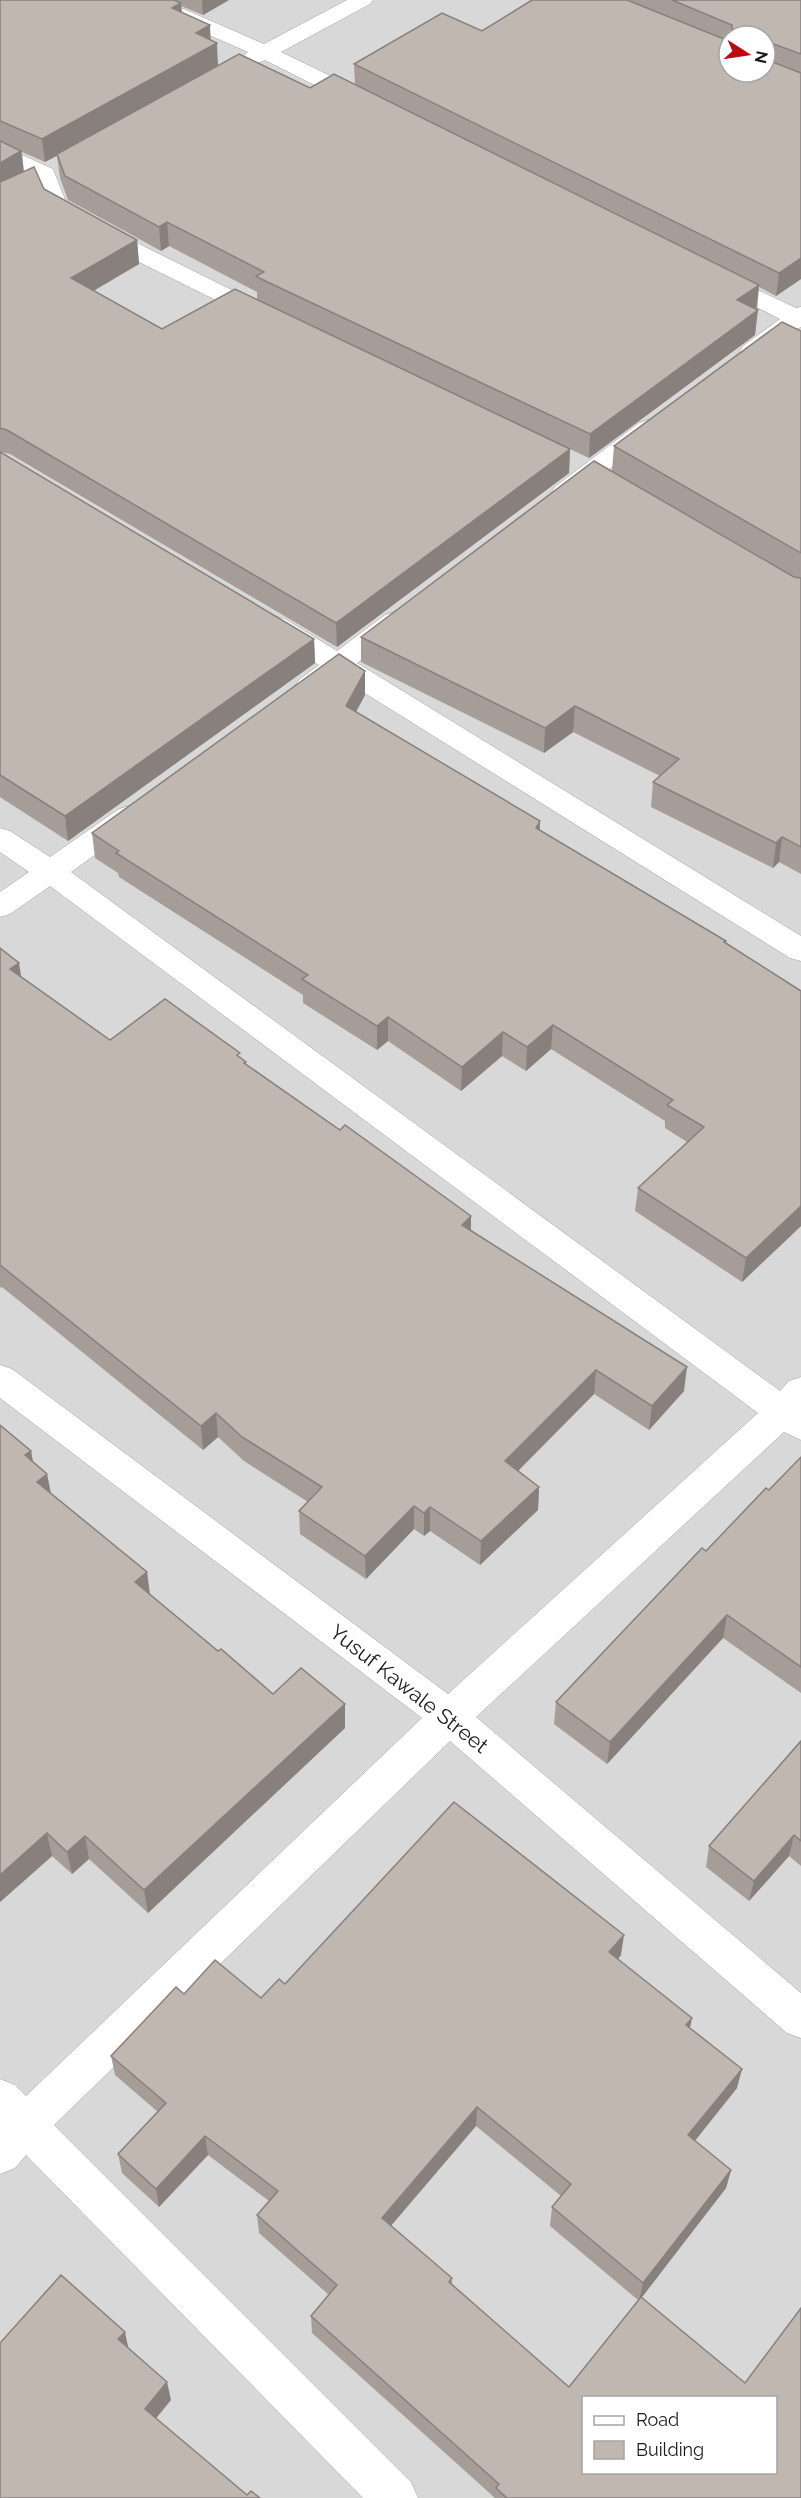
<svg xmlns="http://www.w3.org/2000/svg" width="801" height="2498" viewBox="0 0 801 2498" font-family="Raleway,sans-serif">
<style>
.residential{fill:#d9d8d8;fill-rule:evenodd}
.lines{fill:none;stroke-linecap:round;stroke-linejoin:round}
.street-casing{stroke:#a2a2a2;stroke-width:1}
.street{fill:#fff;fill-rule:evenodd}
.wall{fill:#a69d98;fill-rule:evenodd}
.shaded-wall{fill:#87807c}
.building{fill:#c1b7b1;stroke:#87807c;stroke-width:1.5;fill-rule:evenodd}
.labels{text-anchor:middle;stroke-width:4.5;stroke-linejoin:round;paint-order:stroke}
.street-label{font-size:21px;fill:#1b1b1b;stroke:#fff}
</style>
<rect width="100%" height="100%" fill="#ece8e1"/>
<path class="residential" d="M0 0H801V2498H0ZM729 36H765V72H729ZM584 2398H776V2472H584Z"/>
<g class="lines">
<g class="street-casing">
<g id="street">
<polygon points="135,0 163,0 264,44 347,0 373,0 370,4 281,52 370,95 373,100 370,105 362,107 354,105 265,60 250,66 242,65 239,60 248,52 138,4"/>
<polygon points="0,145 53,169 66,202 141,245 272,310 276,315 272,320 264,322 256,320 125,255 48,211 35,178 0,161"/>
<path d="M717 271 796 308 801 307V327C781 334 768 362 743 356L740 351 743 346 780 319 709 283 705 278 709 273Z"/>
<polygon points="648,420 657,423 661,428 657,433 574,496 565,499 556,496 552,491 556,486 639,423"/>
<path d="M395 612 405 615 408 621 405 627 357 663 801 936V961L790 958 339 677C326 687 317 697 299 692L295 686 299 680 319 665 265 631 262 625 265 619 275 616 285 619 337 651 385 615Z"/>
<polygon points="129,806 139,809 143,816 139,823 71,872 780,1391 789,1381 801,1377 801,1440 784,1432 476,1717 801,1993 801,2038 787,2033 450,1741 54,2125 411,2482 418,2498 363,2498 26,2155 15,2168 0,2174 0,2079 15,2085 26,2096 422,1718 0,1398 0,1365 12,1369 448,1694 758,1413 50,886 10,914 0,917 0,892 29,872 0,852 0,828 10,831 50,857 119,809"/>
</g>
</g>
<use href="#street" class="street"/>
</g>
<g class="wall">
<path d="M0 0H229L203 15 181 6 182 13 211 40 218 65 310 88 355 85 354 64 482 31 532 0H801V279L776 296 759 287 755 335 589 458 570 449 569 473 337 647 10 454 0 452ZM729 36H765V72H729ZM22 152 45 162 57 156 60 178 68 200 161 251 169 246 257 292V300L162 329 93 291 139 264 137 240 44 189 24 172Z"/>
<polygon points="801,331 801,874 779,862 773,868 651,807 653,782 660,776 573,732 544,753 361,662 361,637 795,577 612,471 614,446"/>
<polygon points="0,452 314,639 315,663 68,841 0,797"/>
<polygon points="365,695 356,712 540,821 540,830 725,943 801,991 801,1226 742,1282 635,1211 638,1188 687,1142 665,1128 665,1121 551,1049 526,1071 502,1056 461,1091 388,1041 377,1050 303,1003 303,995 119,877 118,873 95,858 92,833"/>
<polygon points="0,948 21,976 110,1040 241,1058 246,1062 246,1064 471,1230 684,1391 649,1430 594,1394 518,1471 539,1487 538,1510 480,1565 430,1531 424,1536 414,1529 366,1579 300,1534 299,1511 308,1502 244,1461 218,1437 203,1450 2,1287 0,1288"/>
<polygon points="0,1425 31,1451 33,1461 47,1474 51,1494 147,1572 150,1594 218,1651 273,1694 345,1704 345,1728 148,1913 89,1859 72,1874 52,1856 0,1902"/>
<polygon points="801,1457 801,1693 723,1638 607,1764 554,1724 556,1702"/>
<polygon points="801,1741 801,1866 789,1856 749,1901 706,1867 709,1846"/>
<path d="M621 1955 618 1959 690 2028 737 2088 695 2141 731 2170 726 2188 642 2297 801 2498H495L312 2333 311 2316 329 2295 259 2233 257 2215 269 2201 208 2155 159 2207 122 2173 118 2154 158 2112 115 2075 111 2056 184 1994 261 1998 285 1984ZM476 2126 561 2196 552 2207 550 2226 638 2300 569 2387 452 2285V2278L391 2226Z"/>
</g>
<g class="shaded-wall">
<polygon points="202,0 229,0 203,15"/>
<polygon points="181,3 183,26 172,8"/>
<polygon points="210,25 211,46 217,43 218,67 45,162 42,139 196,33"/>
<polygon points="768,42 766,64 765,65 765,48"/>
<polygon points="21,151 24,175 0,188 0,163"/>
<polygon points="167,222 169,246 161,251 159,227"/>
<polygon points="137,240 139,264 73,303 71,278"/>
<polygon points="801,258 801,279 776,296 779,273"/>
<polygon points="759,285 756,310 737,300"/>
<polygon points="758,310 755,335 589,458 590,434"/>
<polygon points="570,449 569,473 337,647 336,623"/>
<polygon points="314,639 315,663 68,841 65,816"/>
<polygon points="365,671 365,695 346,730 346,706"/>
<polygon points="575,706 573,732 544,753 545,728"/>
<polygon points="540,821 539,845 536,828"/>
<polygon points="782,837 779,862 773,868 776,843"/>
<polygon points="19,963 23,988 10,969"/>
<polygon points="388,1017 388,1041 377,1050 377,1026"/>
<polygon points="553,1025 551,1049 526,1071 527,1047"/>
<polygon points="503,1032 502,1056 461,1091 462,1067"/>
<polygon points="801,1206 801,1226 742,1282 746,1258"/>
<polygon points="471,1216 471,1240 462,1225"/>
<polygon points="687,1367 684,1391 649,1430 652,1406"/>
<polygon points="596,1370 594,1394 504,1485 505,1461"/>
<polygon points="216,1413 218,1437 203,1450 201,1426"/>
<polygon points="31,1451 35,1476 25,1455"/>
<polygon points="47,1474 52,1500 37,1482"/>
<polygon points="539,1487 538,1510 480,1565 481,1541"/>
<polygon points="414,1506 414,1529 366,1579 365,1556"/>
<polygon points="430,1507 430,1531 424,1536 424,1513"/>
<polygon points="147,1572 150,1597 135,1582"/>
<polygon points="727,1615 723,1638 607,1764 610,1742"/>
<polygon points="345,1704 345,1728 148,1913 144,1890"/>
<polygon points="47,1833 52,1856 0,1902 0,1875"/>
<polygon points="794,1835 789,1856 749,1901 754,1881"/>
<polygon points="85,1836 89,1859 72,1874 67,1852"/>
<polygon points="624,1935 621,1955 606,1973 609,1952"/>
<polygon points="692,2018 688,2038 686,2025"/>
<polygon points="742,2069 737,2088 684,2154 688,2135"/>
<polygon points="477,2107 476,2126 382,2236 382,2218"/>
<polygon points="205,2136 208,2155 159,2207 156,2189"/>
<polygon points="731,2170 726,2188 639,2301 643,2283"/>
<polygon points="125,2332 129,2351 118,2339"/>
<polygon points="167,2382 171,2400 149,2427 145,2409"/>
</g>
<g class="building">
<polygon points="0,0 174,0 181,3 172,8 210,25 196,33 217,43 42,139 0,121"/>
<polygon points="532,0 627,0 729,41 729,72 765,72 765,59 801,73 801,258 779,273 354,64 442,13 482,31"/>
<polygon points="672,0 801,0 801,54 768,42 765,48 765,36 733,36 732,25"/>
<polygon points="239,54 310,88 334,74 759,285 737,300 758,310 590,434 259,278 256,276 264,272 167,222 159,227 65,176 57,154"/>
<polygon points="0,141 21,151 0,163"/>
<polygon points="34,167 44,189 137,240 71,278 162,329 235,289 570,449 336,623 7,430 0,428 0,182"/>
<polygon points="782,322 801,331 801,553 614,446"/>
<polygon points="0,452 314,639 65,816 0,775"/>
<polygon points="594,461 794,577 801,578 801,847 782,837 776,843 653,782 679,759 575,706 545,728 361,637"/>
<polygon points="339,654 365,671 346,706 540,821 536,828 726,941 724,942 801,991 801,1206 746,1258 638,1188 704,1127 667,1105 673,1100 553,1025 527,1047 503,1032 462,1067 388,1017 377,1026 302,979 308,975 116,853 119,851 92,833"/>
<polygon points="0,948 19,963 10,969 110,1040 165,999 240,1053 237,1055 246,1062 244,1063 340,1130 345,1125 471,1216 462,1225 687,1367 652,1406 596,1370 505,1461 539,1487 481,1541 430,1507 424,1513 414,1506 365,1556 299,1511 322,1487 242,1437 216,1413 201,1426 0,1265"/>
<polygon points="0,1425 31,1451 25,1455 47,1474 37,1482 147,1572 135,1582 218,1651 221,1649 273,1694 301,1668 345,1704 144,1890 85,1836 67,1852 47,1833 0,1875"/>
<polygon points="801,1457 801,1667 727,1615 610,1742 556,1702 702,1548 706,1551 766,1488 769,1490"/>
<polygon points="801,1741 801,1841 794,1835 754,1881 709,1846"/>
<path d="M454 1802 624 1935 609 1952 692 2018 686 2025 742 2069 688 2135 731 2170 643 2283 552 2207 571 2184 477 2107 382 2218 452 2278 449 2282 569 2387 641 2297 745 2383 801 2308V2498H507L496 2488 499 2484 311 2316 337 2285 257 2215 278 2191 205 2136 156 2189 118 2154 166 2103 111 2056 176 1987 184 1994 215 1960 261 1998 279 1979 285 1984ZM584 2397H776V2472H584Z"/>
<polygon points="61,2275 125,2332 118,2339 167,2382 145,2409 247,2495 251,2491 260,2498 0,2498 0,2343"/>
</g>
<g class="labels">
<g class="street-label">
<text transform="translate(409 1689) rotate(38)" y="7">Yusuf Kawale Street</text>
</g>
</g>
<rect x="582" y="2396" width="195" height="78" fill="#ffffff" stroke="#a4a4a4" stroke-width="1.5"/>
<rect x="594" y="2416" width="30" height="9" fill="#ffffff" stroke="#a4a4a4" stroke-width="1.5"/>
<text x="636" y="2426" font-size="18" fill="#1b1b1b">Road</text>
<rect x="594" y="2441" width="30" height="18" fill="#c1b7b1" stroke="#a4a4a4" stroke-width="1.5"/>
<text x="636" y="2456" font-size="18" fill="#1b1b1b">Building</text>
<g transform="translate(747 54) rotate(102)"><circle r="28" fill="#ffffff" stroke="#a4a4a4" stroke-width="1.5"/>
<path d="M0-4.5L10 22L0 15L-10 22Z" fill="#bf0710"/>
<text y="-9" font-size="16" font-weight="bold" text-anchor="middle" fill="#1b1b1b">N</text>
</g>
</svg>
